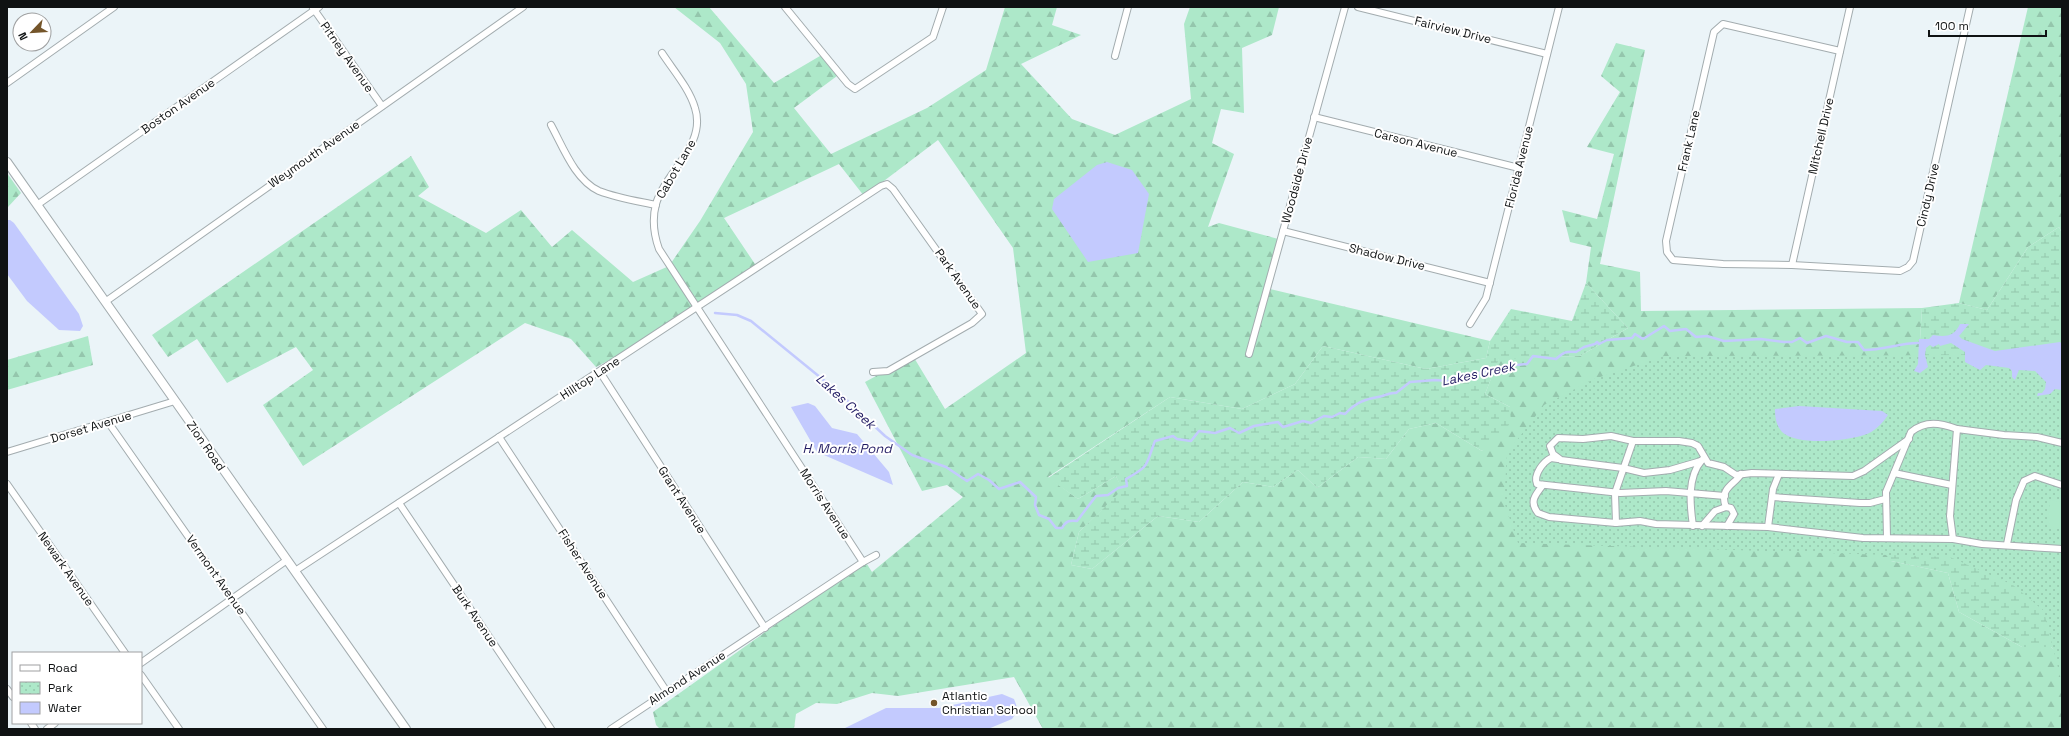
<svg xmlns="http://www.w3.org/2000/svg" width="2069" height="736" viewBox="0 0 2069 736" font-family="'Space Grotesk',sans-serif">
<style>
.forest{fill:url(#forest-firs)}
.wetland{fill:url(#wetland-marsh)}
.park{fill:url(#park-dots)}
.garden{fill:#ade8c9}
.water{fill:#c3cafe}
.lines{fill:none;stroke-linecap:round;stroke-linejoin:round}
.stream{stroke:#c3cafe;stroke-width:2.5}
.minor-casing{stroke:#a3acaf;stroke-width:8}
.tertiary-casing{stroke:#a3acaf;stroke-width:10}
.minor{stroke:#fff;stroke-width:6}
.tertiary{stroke:#fff;stroke-width:8}
.poi-dot{fill:#74552a;stroke:#fff;stroke-width:1.5}
.labels{text-anchor:middle;stroke-width:4;stroke-linejoin:round;paint-order:stroke}
.street-label{font-size:12px;fill:#0f1213;stroke:#fff}
.poi-label{font-size:12px;fill:#0f1213;stroke:#fff;text-anchor:start}
.water-label{font-size:13px;font-style:italic;fill:#211b62;stroke:#fff}
</style>
<defs>
<pattern id="forest-firs" width="22" height="20" patternUnits="userSpaceOnUse"><rect width="22" height="20" fill="#ade8c9"/><path d="M5 1l3.5 6h-7zM16 11l3.5 6h-7z" fill="#94c6ac"/></pattern>
<pattern id="wetland-marsh" width="20" height="14" patternUnits="userSpaceOnUse"><rect width="20" height="14" fill="#ade8c9"/><path d="M1 5h8M5 5V1M11 12h8M15 12V8" fill="none" stroke="#94c6ac"/></pattern>
<pattern id="park-dots" width="8" height="8" patternUnits="userSpaceOnUse"><rect width="8" height="8" fill="#ade8c9"/><path d="M2 2h.1M6 6h.1" fill="none" stroke="#94c6ac" stroke-width="1.8" stroke-linecap="round"/></pattern>
</defs>
<rect width="100%" height="100%" fill="#ebf4f8"/>
<g class="forest">
<polygon points="674,7 709,7 774,83 825,53 841,73 794,108 831,154 927,108 986,70 1005,7 1057,7 1052,25 1081,35 1021,64 1072,119 1115,135 1191,99 1184,24 1190,7 1279,7 1272,35 1242,48 1244,113 1221,109 1212,143 1234,154 1208,227 1219,223 1282,240 1270,289 1490,341 1486,358 1426,369 1323,346 1295,384 1242,409 1170,397 1048,477 1078,499 1116,476 1123,490 1079,532 1071,565 1092,569 1158,516 1199,522 1243,482 1273,487 1298,470 1317,488 1358,457 1386,459 1409,429 1436,423 1482,451 1510,407 1485,394 1499,358 1580,356 1628,328 1586,283 1591,247 1570,242 1562,210 1597,219 1614,154 1587,147 1620,92 1601,76 1616,43 1645,50 1600,264 1640,272 1641,311 1922,308 1919,356 1891,561 1948,573 1959,612 2022,647 2051,647 2062,656 2062,729 1043,729 1014,677 898,696 872,693 837,704 816,703 796,714 794,729 660,729 656,725 653,712 865,561 872,572 963,497 947,485 922,491 865,382 913,356 945,409 1026,353 1013,248 938,140 864,196 839,164 724,218 757,267 633,348 596,367 571,339 525,323 303,466 263,405 313,370 296,347 227,383 197,339 168,357 152,335 411,156 429,187 418,196 486,233 521,210 552,247 572,230 633,282 669,266 700,221 753,132 746,84 720,43"/>
<polygon points="2028,7 2062,7 2062,233 2059,227 2028,247 1987,310 1959,303"/>
<polygon points="7,173 21,193 7,208"/>
<polygon points="88,336 93,365 7,390 7,360"/>
</g>
<g class="wetland">
<polygon points="2059,227 2062,233 2062,656 2051,647 2022,647 1959,612 1948,573 1891,561 1882,550 1919,356 1922,308 1959,303 1987,310 2028,247"/>
<polygon points="1586,283 1628,328 1580,356 1499,359 1485,394 1510,407 1511,423 1482,451 1436,423 1409,429 1386,459 1358,457 1317,488 1298,470 1273,487 1243,482 1199,522 1158,516 1092,569 1071,565 1079,532 1122,490 1116,476 1078,499 1048,478 1170,397 1242,409 1295,384 1323,346 1426,369 1486,358 1490,341 1511,309 1572,321"/>
</g>
<polygon class="park" points="1984,355 2062,369 2062,684 2044,611 2013,585 1950,557 1518,543 1504,502 1507,453 1544,405 1594,379 1664,356"/>
<polygon class="garden" points="2050,500 2062,502 2060,528 2047,526"/>
<g class="water">
<polygon points="1107,162 1132,170 1149,194 1138,253 1088,262 1052,209 1054,199 1097,165"/>
<polygon points="7,220 10,220 14,223 79,314 83,326 80,331 59,330 27,301 7,274"/>
<path d="M1960 324H1969L1959 336 1962 339 1995 351 2060 342 2062 344V390L2055 389 2050 394 2037 396 2038 393H2042L2045 389 2046 382 2035 371 2019 370 2015 380 2012 377V371L2009 368 1986 365 1980 370 1965 362V352L1951 343 1940 346 1939 344 1933 347 1930 345 1926 348 1925 355 1928 367 1920 373 1914 371 1918 364 1919 339H1929L1933 335C1945 337 1954 337 1960 324Z"/>
<polygon points="808,403 815,406 832,428 857,434 889,472 893,485 817,452 791,407"/>
<path d="M1799 406 1882 411 1888 415C1882 424 1874 432 1864 435 1846 441 1797 446 1782 432 1776 425 1775 417 1775 409Z"/>
<polygon points="1002,694 1014,699 1018,710 1012,719 988,729 843,729 886,708 939,708"/>
</g>
<g class="lines">
<path class="stream" d="M715 313 737 315 751 321 837 391 885 436 912 455 946 467 967 481 978 474 989 480 999 489 1020 482 1036 497 1035 505 1039 515 1049 519 1056 528H1062C1066 521 1069 520 1077 521L1096 496 1108 495 1118 488 1127 486 1126 479C1151 465 1145 466 1155 441L1173 436 1177 439 1191 441 1199 431 1215 433 1230 428 1239 433 1254 426 1278 422 1283 427 1303 421 1311 423 1324 416 1332 417 1340 413 1345 414C1355 403 1365 399 1378 397 1386 396 1388 392 1396 393L1410 382 1435 380 1449 381 1506 366 1527 364 1533 356 1556 359C1564 352 1566 351 1576 352L1584 347 1595 344 1597 342 1599 344 1607 340 1632 338 1635 334 1643 339 1664 326 1670 331 1686 329 1696 337 1707 336 1724 341 1761 339 1784 342H1792L1800 338 1807 343 1826 336 1847 342H1858L1864 350C1883 350 1900 343 1918 343"/>
<g class="minor-casing">
<g id="minor">
<polyline points="785,7 848,84 855,89 933,37 943,7"/>
<polyline points="1358,7 1547,54"/>
<polyline points="313,8 382,106"/>
<polyline points="1840,51 1723,24 1714,32 1666,241 1667,252 1673,260 1723,264 1792,265 1900,271 1908,267 1913,261 1970,7"/>
<polyline points="1115,56 1128,7"/>
<polyline points="7,83 114,7"/>
<polyline points="1314,117 1519,168"/>
<path d="M551 125C563 147 575 180 599 191 617 198 637 201 656 205"/>
<polyline points="37,205 319,7"/>
<polyline points="1283,231 1490,283"/>
<polyline points="1792,265 1850,7"/>
<polyline points="105,302 523,7"/>
<polyline points="1470,324 1486,298 1559,7"/>
<polyline points="1249,354 1345,7"/>
<polyline points="600,372 765,628"/>
<polyline points="108,422 323,729"/>
<polyline points="499,437 667,692"/>
<polyline points="7,452 175,401"/>
<path d="M1558 459 1551 458C1543 462 1533 475 1537 484L1620 493 1666 491 1725 496"/>
<polyline points="1701,461 1670,470 1644,473 1623,468 1561,460 1553,454 1550,446 1558,438 1583,439 1611,436 1633,441 1679,441 1692,443 1698,446 1708,463 1724,467 1736,475 1752,473 1853,476 1864,471 1909,439"/>
<polyline points="7,484 125,653"/>
<path d="M1543 485C1535 495 1529 502 1538 513L1549 517 1616 523 1640 521 1656 524 1768 527 1863 538 1953 539 1982 544 2062 549"/>
<path d="M1952 485 1894 473 1911 432C1926 420 1940 423 1957 429"/>
<polyline points="1772,497 1860,503 1870,503 1885,499"/>
<polyline points="399,503 551,729"/>
<path d="M1726 507C1718 488 1736 484 1741 474"/>
<polyline points="1616,523 1615,493 1633,441"/>
<path d="M1693 526C1690 505 1687 477 1702 460"/>
<polyline points="1702,526 1715,511 1726,507 1731,508 1734,514 1727,526"/>
<polyline points="1768,527 1773,489 1779,474"/>
<polyline points="1887,537 1886,492 1894,473"/>
<polyline points="1953,539 1950,516 1957,429 2004,435 2037,437 2062,443"/>
<polyline points="2007,544 2016,500 2024,481 2035,476 2062,485"/>
<polyline points="863,562 876,555"/>
<polyline points="295,571 881,186 887,184 893,189 982,314 972,323 888,371 873,372"/>
<polyline points="141,663 287,560"/>
<polyline points="141,675 179,729"/>
<polyline points="7,689 13,697"/>
<polyline points="31,723 35,729"/>
<polyline points="47,729 55,723"/>
<path d="M611 729 863 562 659 249C654 235 652 219 656 204 665 172 707 145 695 108 689 88 673 70 662 53"/>
</g>
</g>
<g class="tertiary-casing">
<polyline id="tertiary" points="7,162 406,729"/>
</g>
<use href="#minor" class="minor"/>
<use href="#tertiary" class="tertiary"/>
</g>
<circle class="poi-dot" cx="934" cy="703" r="4"/>
<g class="labels">
<g class="street-label">
<text transform="translate(1453 30) rotate(14)" y="4">Fairview Drive</text>
<text transform="translate(347 57) rotate(55)" y="4">Pitney Avenue</text>
<text transform="translate(178 106) rotate(-35)" y="4">Boston Avenue</text>
<text transform="translate(1821 136) rotate(-77)" y="4">Mitchell Drive</text>
<text transform="translate(1689 141) rotate(-77)" y="4">Frank Lane</text>
<text transform="translate(1416 143) rotate(14)" y="4">Carson Avenue</text>
<text transform="translate(314 154) rotate(-35)" y="4">Weymouth Avenue</text>
<text transform="translate(1519 167) rotate(-76)" y="4">Florida Avenue</text>
<text transform="translate(676 169) rotate(-60)" y="4">Cabot Lane</text>
<text transform="translate(1297 180) rotate(-75)" y="4">Woodside Drive</text>
<text transform="translate(1928 195) rotate(-77)" y="4">Cindy Drive</text>
<text transform="translate(1387 257) rotate(14)" y="4">Shadow Drive</text>
<text transform="translate(958 279) rotate(55)" y="4">Park Avenue</text>
<text transform="translate(590 378) rotate(-33)" y="4">Hilltop Lane</text>
<text transform="translate(91 427) rotate(-17)" y="4">Dorset Avenue</text>
<text transform="translate(206 446) rotate(55)" y="4">Zion Road</text>
<text transform="translate(682 500) rotate(57)" y="4">Grant Avenue</text>
<text transform="translate(825 504) rotate(57)" y="4">Morris Avenue</text>
<text transform="translate(583 564) rotate(57)" y="4">Fisher Avenue</text>
<text transform="translate(66 569) rotate(55)" y="4">Newark Avenue</text>
<text transform="translate(216 575) rotate(55)" y="4">Vermont Avenue</text>
<text transform="translate(475 616) rotate(56)" y="4">Burk Avenue</text>
<text transform="translate(687 678) rotate(-33)" y="4">Almond Avenue</text>
</g>
<g class="poi-label">
<text x="942" y="700">Atlantic<tspan x="942" dy="14">Christian School</tspan></text>
</g>
<g class="water-label">
<text transform="translate(1478 373) rotate(-12)" y="5">Lakes Creek</text>
<text transform="translate(846 401) rotate(42)" y="5">Lakes Creek</text>
<text x="847" y="453">H. Morris Pond</text>
</g>
</g>
<rect width="2069" height="736" fill="none" stroke="#0f1213" stroke-width="16"/>
<rect x="12" y="652" width="130" height="72" fill="#ffffff" stroke="#9fa0a1"/>
<rect x="20" y="665" width="20" height="6" fill="#ffffff" stroke="#9fa0a1"/>
<text x="48" y="672" font-size="12" fill="#0f1213">Road</text>
<rect x="20" y="682" width="20" height="12" fill="url(#park-dots)" stroke="#9fa0a1"/>
<text x="48" y="692" font-size="12" fill="#0f1213">Park</text>
<rect x="20" y="702" width="20" height="12" fill="#c3cafe" stroke="#9fa0a1"/>
<text x="48" y="712" font-size="12" fill="#0f1213">Water</text>
<g transform="translate(32 32) rotate(245)"><circle r="19" fill="#ffffff" stroke="#9fa0a1"/>
<path d="M0-3L7 15L0 10L-7 15Z" fill="#74552a"/>
<text y="-6" font-size="11" font-weight="bold" text-anchor="middle" fill="#0f1213">N</text>
</g>
<path d="M1929 30v6h117v-6" fill="none" stroke="#0f1213" stroke-width="2"/>
<text x="1935" y="30" font-size="12" fill="#0f1213" stroke="#ffffff" stroke-width="3" paint-order="stroke">100 m</text>
</svg>
